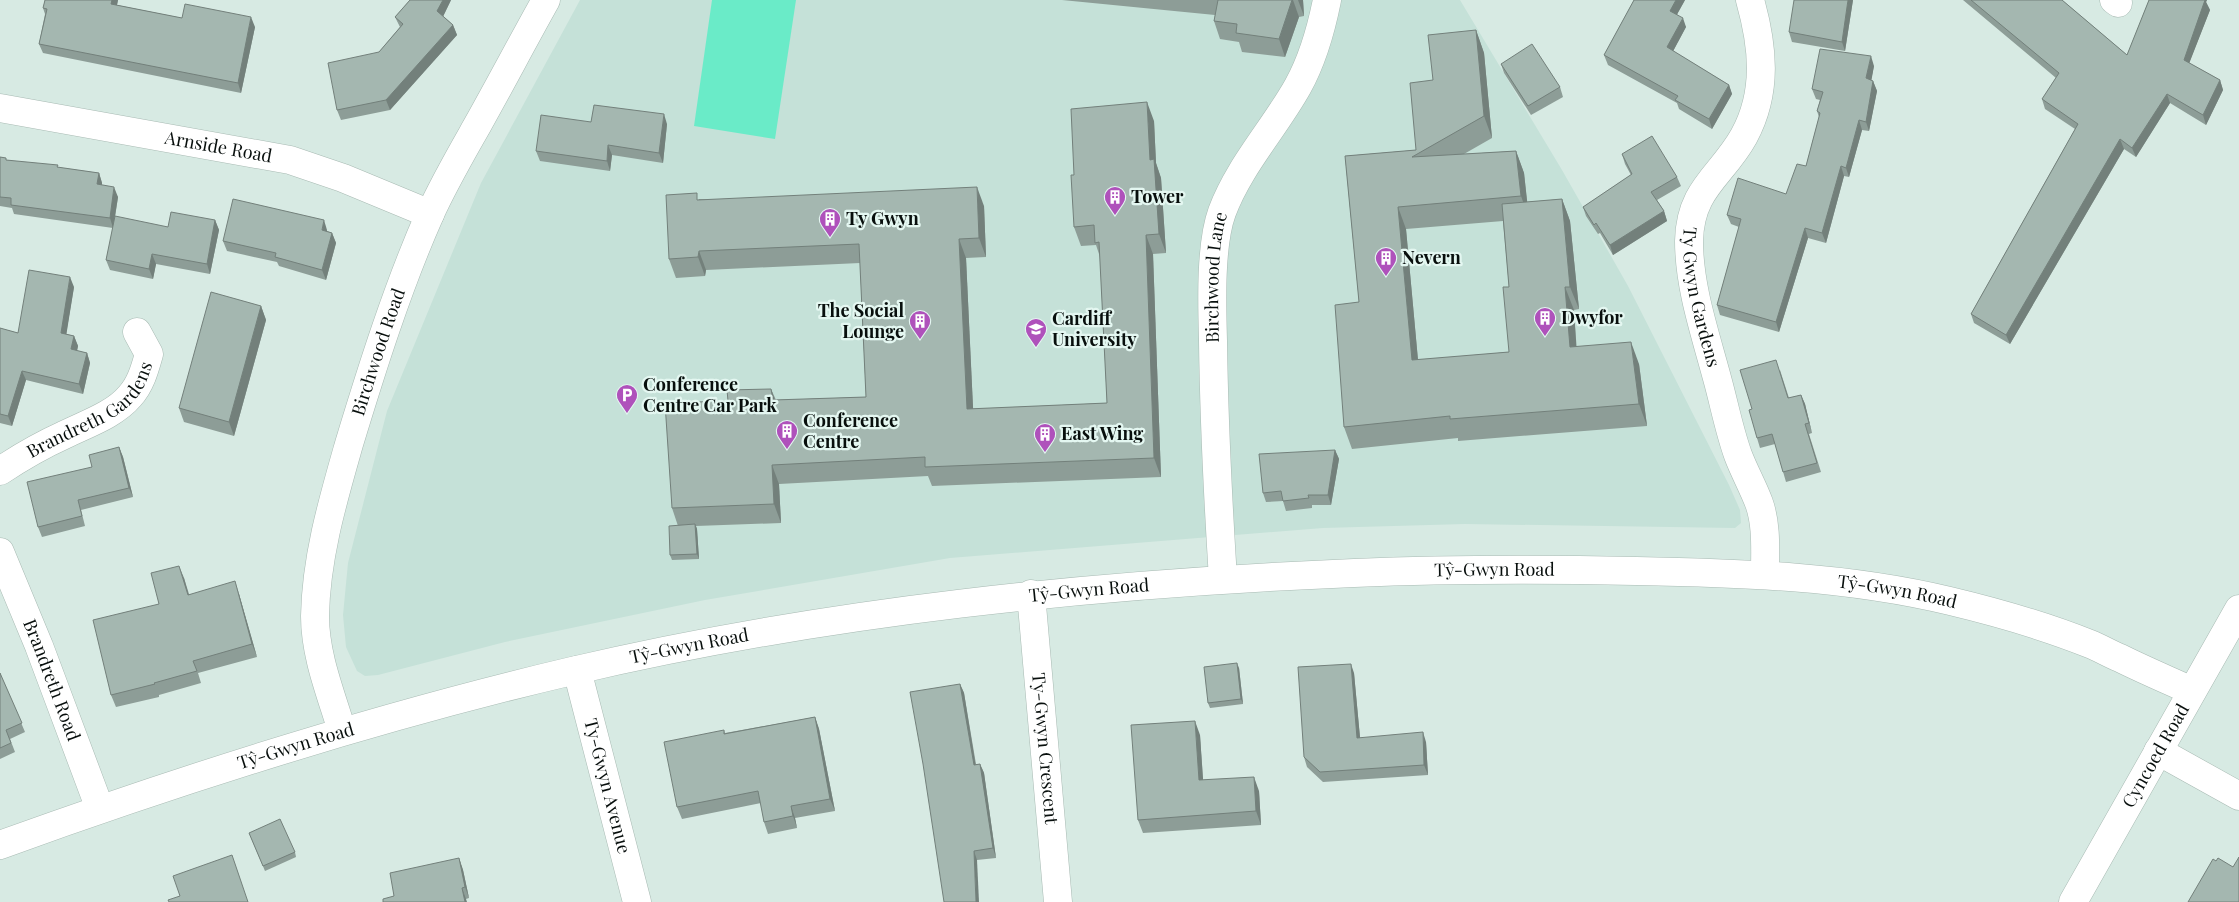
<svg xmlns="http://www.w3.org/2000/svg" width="2239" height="902" viewBox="0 0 2239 902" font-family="'Playfair Display',serif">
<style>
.built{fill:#c5e1d8}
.green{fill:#6aebc8}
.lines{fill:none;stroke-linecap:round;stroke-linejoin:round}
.minor-casing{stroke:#a8bab3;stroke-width:29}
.minor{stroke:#fff;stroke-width:28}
.wall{fill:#8d9d97;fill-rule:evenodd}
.shaded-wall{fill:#73807b}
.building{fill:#a4b7b0;stroke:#73807b}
.labels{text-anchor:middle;stroke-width:4.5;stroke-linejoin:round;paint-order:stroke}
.street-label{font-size:18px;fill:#080f0d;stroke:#e4f7f1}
.poi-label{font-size:18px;font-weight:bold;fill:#080f0d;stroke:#e4f7f1;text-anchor:start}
</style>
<rect width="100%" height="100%" fill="#d7eae3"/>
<polygon class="built" points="580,0 1460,0 1562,170 1628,286 1729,485 1740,510 1741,523 1735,528 1465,524 1323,528 950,558 705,600 505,642 378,675 365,676 357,671 346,647 343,615 348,563 387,411 481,183"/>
<polygon class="green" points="712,0 796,0 775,139 694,126"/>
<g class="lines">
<g class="minor-casing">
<g id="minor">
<path id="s1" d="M1750 0C1763 46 1768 92 1744 136 1722 176 1690 188 1689 241 1689 287 1705 333 1717 378 1724 403 1729 430 1738 455 1744 471 1753 487 1759 503 1767 525 1765 551 1765 575"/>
<polyline points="2114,0 2118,3"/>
<path id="s2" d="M0 108 290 160 343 178 430 214"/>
<path id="s3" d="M0 471C21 457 42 445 64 435 86 424 114 415 130 396 141 384 145 368 149 354L137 332"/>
<path id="s4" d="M0 552 39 646 100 809"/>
<path id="s5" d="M1223 579C1218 500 1214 420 1213 341 1212 305 1210 245 1222 212 1239 166 1274 129 1298 86 1313 59 1321 30 1327 0"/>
<path id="s6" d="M1031 594 1058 902"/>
<path id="s7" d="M577 670 637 902"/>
<path id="s8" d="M342 731C331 694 315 656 315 616 316 557 333 500 349 444 372 368 398 286 430 214 444 183 461 154 478 124 501 83 523 41 546 0"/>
<polyline points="2158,751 2239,796"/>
<path id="s9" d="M0 845C188 777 377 717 572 671 828 611 1091 584 1354 573 1448 569 1542 569 1636 571 1741 573 1846 576 1950 601 1996 612 2045 626 2090 644 2100 648 2110 654 2120 658 2144 670 2168 680 2192 691"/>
<path id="s10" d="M2073 902 2239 609"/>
</g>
</g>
<use href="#minor" class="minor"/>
</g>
<g class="wall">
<polygon points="45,0 118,0 117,5 182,18 255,27 241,93 43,53 39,44 45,14 43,8"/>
<polygon points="410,0 451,0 443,16 453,25 457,35 390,110 341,120 337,110 379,52 400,27 395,17"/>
<polygon points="1062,0 1303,0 1304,16 1299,17 1285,57 1242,52 1239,42 1220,39 1214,21 1215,15"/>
<polygon points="1634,0 1685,0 1677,14 1686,27 1673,51 1729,85 1732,94 1712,129 1679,109 1677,103 1608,65 1604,55"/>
<polygon points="1853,0 1845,51 1792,42 1789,32"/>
<polygon points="1963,0 2062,0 2127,55 2149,0 2207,0 2206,2 2210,10 2189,63 2220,80 2223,90 2206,125 2170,103 2136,157 2124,149 2010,344 1974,323 1971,314 2075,129 2045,109 2042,99 2056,78"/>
<path d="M1476 30 1484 53 1492 138 1464 154 1516 151 1524 173 1527 202 1562 199 1570 221 1579 309 1574 310 1576 346 1639 364 1647 426 1458 441V438L1352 449 1344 427 1359 302 1345 156 1416 150 1433 80ZM1503 221 1509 287V352L1418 360 1406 229Z"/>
<polygon points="1501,64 1560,87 1563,97 1531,115 1504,73"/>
<polygon points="1874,66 1871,80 1873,81 1877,91 1869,131 1862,130 1849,177 1844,176 1826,243 1808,238 1779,332 1720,315 1717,305 1739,227 1731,224 1727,215 1786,194 1806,166 1819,117 1817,111 1820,100 1816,99 1812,89"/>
<polygon points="1154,121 1156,163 1161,178 1166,253 1153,254 1161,477 932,486 928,476 779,484 781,523 696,526 697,529 699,559 672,560 670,555 678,526 672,508 728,401 771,389 776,400 866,397 860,263 706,270 705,276 676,278 669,259 699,199 984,206 986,257 966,258 973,409 1107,403 1100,257 1096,245 1081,246 1074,227 1074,175"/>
<polygon points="591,122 667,124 663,163 612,155 610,171 540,161 536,151"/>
<polygon points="1622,154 1677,177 1681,186 1657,200 1664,211 1667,221 1613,255 1600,233 1598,234 1586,216 1583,207 1631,175 1625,164"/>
<polygon points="0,157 6,158 6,160 99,173 102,183 102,185 118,197 114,224 168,227 215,220 219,230 210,274 156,264 153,279 110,270 106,260 113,228 14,214 12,208 0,206"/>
<polygon points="327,230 327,231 332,233 336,243 326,280 279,266 277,262 227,251 223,241"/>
<polygon points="74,287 66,334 74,336 78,346 77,351 87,353 90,363 83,394 26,380 12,426 0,423 0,328 18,333"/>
<polygon points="261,306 266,320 234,436 184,422 179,408"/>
<polygon points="1780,370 1789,398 1801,395 1805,404 1812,433 1809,434 1821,472 1786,482 1775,444 1760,448 1757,438"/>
<polygon points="119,447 123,457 133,497 81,510 85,526 42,537 38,527 92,467"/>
<polygon points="1335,450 1339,459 1331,505 1312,505 1312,508 1286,511 1283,501 1266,502 1263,493"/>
<polygon points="184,578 189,594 239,594 257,657 198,673 201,683 159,695 159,697 116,707 111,695 159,604"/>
<polygon points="1239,668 1243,704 1210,708 1208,703"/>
<polygon points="0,673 25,732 10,739 15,752 0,759"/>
<polygon points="1354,673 1360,738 1426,742 1428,775 1323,782 1307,767 1304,757"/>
<polygon points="960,684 964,693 976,764 980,764 984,773 996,858 977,860 944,902"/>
<polygon points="815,717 819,729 835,811 795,818 797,828 768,834 764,822 761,803 682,819 677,807 724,730 725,733"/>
<polygon points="1200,735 1203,780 1259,791 1261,825 1143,833 1138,820"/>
<polygon points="249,833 295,852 296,857 265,871"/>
<polygon points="459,858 463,870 469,898 466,899 394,896"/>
</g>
<g class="shaded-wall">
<polygon points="112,0 118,0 115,14 111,4"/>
<polygon points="443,0 451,0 441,21 437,11"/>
<polygon points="1292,0 1293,0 1299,17 1285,57 1279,39"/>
<polygon points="1298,0 1303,0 1304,16"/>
<polygon points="1676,0 1685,0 1674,20 1670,11"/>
<polygon points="1848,0 1853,0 1845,51 1842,42"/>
<polygon points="2201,0 2207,0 2206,2 2210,10 2187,69 2184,60"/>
<polygon points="251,17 255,27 241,93 238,83"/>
<polygon points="1683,18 1686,27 1670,57 1667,47"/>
<polygon points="453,25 457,35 390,110 386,100"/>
<polygon points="1476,30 1484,53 1492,138 1484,116"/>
<polygon points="1871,56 1874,66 1870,88 1866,78"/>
<polygon points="2220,80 2223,90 2206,125 2203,115"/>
<polygon points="1873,81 1877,91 1869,131 1866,122"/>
<polygon points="1729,85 1732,94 1712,129 1709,119"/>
<polygon points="2167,94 2170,103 2136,157 2132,148"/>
<polygon points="1147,102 1154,121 1156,163 1161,178 1166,253 1159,234 1150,160"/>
<polygon points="664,114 667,124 663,163 659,153"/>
<polygon points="1859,120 1862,130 1849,177 1846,168"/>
<polygon points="2120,139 2124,149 2010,344 2006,335"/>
<polygon points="608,145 612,155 610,171 607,161"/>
<polygon points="1516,151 1524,173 1529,218 1521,196"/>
<polygon points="1841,166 1844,176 1826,243 1822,233"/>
<polygon points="99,173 102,183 101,194 97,184"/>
<polygon points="114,187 118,197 113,228 110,218"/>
<polygon points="977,187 984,206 986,257 979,238"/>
<polygon points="1562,199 1570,221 1579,309 1570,287"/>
<polygon points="1398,207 1406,229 1420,382 1412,360"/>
<polygon points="1664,211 1667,221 1613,255 1610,245"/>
<polygon points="215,220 219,230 210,274 207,264"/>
<polygon points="324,220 327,230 325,240 322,230"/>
<polygon points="1805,228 1808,238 1779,332 1776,322"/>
<polygon points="332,233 336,243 326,280 322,270"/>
<polygon points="1146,235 1153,254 1161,477 1154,458"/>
<polygon points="959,239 966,258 974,428 967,409"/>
<polygon points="699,251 706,270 705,276 698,257"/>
<polygon points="152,254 156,264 153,279 149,269"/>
<polygon points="70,277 74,287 65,343 61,333"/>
<polygon points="1565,287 1574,310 1578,369 1570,347"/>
<polygon points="261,306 266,320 234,436 229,422"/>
<polygon points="74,336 78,346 75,359 71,349"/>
<polygon points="1631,342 1639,364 1647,426 1639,404"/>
<polygon points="87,353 90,363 83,394 79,384"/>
<polygon points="22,371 26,380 12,426 8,416"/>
<polygon points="771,389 778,408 773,400"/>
<polygon points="1801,395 1805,404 1812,433 1809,423"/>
<polygon points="119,447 123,457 133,497 129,488"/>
<polygon points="1335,450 1339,459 1331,505 1328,495"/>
<polygon points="772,465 779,484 781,523 774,504"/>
<polygon points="695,524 697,529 699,559 697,554"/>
<polygon points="179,566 184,578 192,607 188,595"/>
<polygon points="235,581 239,594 257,657 252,644"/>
<polygon points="1237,663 1239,668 1243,704 1241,699"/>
<polygon points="1351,664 1354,673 1361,748 1357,738"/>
<polygon points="960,684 964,693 977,774 974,765"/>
<polygon points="815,717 819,729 835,811 830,799"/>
<polygon points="1195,721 1200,735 1204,794 1199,780"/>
<polygon points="1423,732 1426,742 1428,775 1424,765"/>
<polygon points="980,764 984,773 996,858 993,848"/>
<polygon points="1254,777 1259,791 1261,825 1256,811"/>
<polygon points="791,806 795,818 797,828 793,816"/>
<polygon points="974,851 977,860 979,902 976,902"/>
<polygon points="459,858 463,870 469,898 465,887"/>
<polygon points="462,888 466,899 467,902 465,902"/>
</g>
<g class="building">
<polygon points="45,0 112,0 111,4 182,18 185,4 251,17 238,83 39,44 47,9 43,8"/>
<polygon points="410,0 443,0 437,11 453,25 386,100 337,110 328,63 379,52 403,24 395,17"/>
<polygon points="1218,0 1292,0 1279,39 1236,33 1237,24 1214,21"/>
<polygon points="1634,0 1676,0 1670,11 1683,18 1667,47 1729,85 1709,119 1675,100 1678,96 1604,55"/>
<polygon points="1794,0 1848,0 1842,42 1789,32"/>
<polygon points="1971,0 2062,0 2127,55 2149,0 2205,0 2184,60 2220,80 2203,115 2167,94 2132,148 2120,139 2006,335 1971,314 2078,124 2042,99 2059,73"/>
<polygon points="1476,30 1484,116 1412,157 1516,151 1521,196 1398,207 1412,360 1509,352 1503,287 1509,287 1502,204 1562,199 1570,287 1565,287 1570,347 1631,342 1639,404 1450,419 1450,416 1344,427 1335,305 1359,302 1345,156 1416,150 1410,83 1433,80 1428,35"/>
<polygon points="1532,44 1560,87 1528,106 1501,64"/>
<polygon points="1820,49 1871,56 1866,78 1873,81 1866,122 1859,120 1846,168 1841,166 1822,233 1805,228 1776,322 1717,305 1741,219 1727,215 1738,178 1786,194 1797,164 1806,166 1820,113 1817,111 1823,92 1812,89"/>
<polygon points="1147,102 1150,160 1154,159 1159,234 1146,235 1154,458 925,467 925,457 772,465 774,504 672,508 665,403 728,401 727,390 771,389 773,400 866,397 859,244 699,251 698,257 669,259 666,195 697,193 697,200 977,187 979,238 959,239 967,409 1107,403 1099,242 1095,243 1094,225 1074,227 1071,175 1074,175 1071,109"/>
<polygon points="594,105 664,114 659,153 608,145 607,161 536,151 541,115 591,122"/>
<polygon points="1652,136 1677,177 1651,192 1664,211 1610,245 1596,223 1594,225 1583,207 1632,174 1622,154"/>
<polygon points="0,157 6,158 6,160 58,165 57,167 99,173 97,184 114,187 110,218 11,205 11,198 0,197"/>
<polygon points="233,199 324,220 322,230 332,233 322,270 275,257 276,253 223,241"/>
<polygon points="171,212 215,220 207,264 152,254 149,269 106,260 115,216 168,227"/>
<polygon points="29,270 70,277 61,333 74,336 71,349 87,353 79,384 22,371 8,416 0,414 0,328 18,333"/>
<polygon points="211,292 261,306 229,422 179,408"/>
<polygon points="1776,360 1788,398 1801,395 1809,423 1805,424 1817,463 1783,472 1772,434 1757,438 1749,410 1752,409 1740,370"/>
<polygon points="119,447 129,488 78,500 82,516 38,527 27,482 92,467 89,455"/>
<polygon points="1335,450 1328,495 1308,495 1309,498 1283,501 1281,491 1263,493 1259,454"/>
<polygon points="695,524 697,554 670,555 669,526"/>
<polygon points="179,566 188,595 235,581 252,644 193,661 197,671 154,683 155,684 111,695 93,620 159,604 151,573"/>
<polygon points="1237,663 1241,699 1208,703 1204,667"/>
<polygon points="1351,664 1357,738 1423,732 1424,765 1320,772 1304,757 1298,667"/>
<polygon points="0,673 22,723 6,730 11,743 0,748"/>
<polygon points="960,684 974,765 980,764 993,848 974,851 976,902 944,902 923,764 910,692"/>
<polygon points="815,717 830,799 791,806 793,816 764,822 758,791 677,807 664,742 724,730 724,734"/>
<polygon points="1195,721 1199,780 1254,777 1256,811 1138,820 1131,725"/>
<polygon points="280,819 295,852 263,866 249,833"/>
<polygon points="232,855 248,902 169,902 168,900 180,896 173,876"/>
<polygon points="2239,857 2239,902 2188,902 2213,859 2216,861 2218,858 2233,867"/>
<polygon points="459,858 465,887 462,888 465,902 383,902 383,899 394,896 390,873"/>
</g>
<defs>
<g id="building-pin" transform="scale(1.125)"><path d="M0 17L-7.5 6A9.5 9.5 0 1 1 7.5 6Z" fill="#af51bb" stroke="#e4f7f1"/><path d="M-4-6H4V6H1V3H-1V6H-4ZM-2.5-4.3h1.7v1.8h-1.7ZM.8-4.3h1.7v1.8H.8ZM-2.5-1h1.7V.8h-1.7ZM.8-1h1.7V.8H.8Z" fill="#fff"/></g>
<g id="university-pin" transform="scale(1.125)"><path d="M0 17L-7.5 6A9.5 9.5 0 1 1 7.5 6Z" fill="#af51bb" stroke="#e4f7f1"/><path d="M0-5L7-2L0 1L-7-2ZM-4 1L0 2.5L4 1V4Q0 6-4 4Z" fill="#fff"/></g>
<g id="parking-pin" transform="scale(1.125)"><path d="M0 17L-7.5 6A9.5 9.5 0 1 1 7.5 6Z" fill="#af51bb" stroke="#e4f7f1"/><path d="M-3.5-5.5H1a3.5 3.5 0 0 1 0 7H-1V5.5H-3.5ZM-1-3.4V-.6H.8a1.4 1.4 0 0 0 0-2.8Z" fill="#fff"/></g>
</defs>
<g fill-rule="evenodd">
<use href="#building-pin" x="1115" y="197"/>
<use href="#building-pin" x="830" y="219"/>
<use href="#building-pin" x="1386" y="258"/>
<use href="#building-pin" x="1545" y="318"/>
<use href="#building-pin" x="920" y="321"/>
<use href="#university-pin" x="1036" y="329"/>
<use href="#parking-pin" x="627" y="395"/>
<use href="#building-pin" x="787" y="431"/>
<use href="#building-pin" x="1045" y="434"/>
</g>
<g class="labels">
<g class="street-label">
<text dy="6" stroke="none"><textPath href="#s2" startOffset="222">Arnside Road</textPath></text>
<text dy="6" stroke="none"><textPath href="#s5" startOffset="302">Birchwood Lane</textPath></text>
<text dy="6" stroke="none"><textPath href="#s1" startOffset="318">Ty Gwyn Gardens</textPath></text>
<text dy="6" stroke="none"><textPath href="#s8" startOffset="391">Birchwood Road</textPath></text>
<text dy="6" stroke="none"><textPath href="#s3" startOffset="111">Brandreth Gardens</textPath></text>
<text dy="6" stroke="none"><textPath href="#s9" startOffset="1528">Tŷ-Gwyn Road</textPath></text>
<text dy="6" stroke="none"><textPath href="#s9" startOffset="1122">Tŷ-Gwyn Road</textPath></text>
<text dy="6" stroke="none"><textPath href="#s9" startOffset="1932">Tŷ-Gwyn Road</textPath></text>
<text dy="6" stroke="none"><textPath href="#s9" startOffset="718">Tŷ-Gwyn Road</textPath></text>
<text dy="6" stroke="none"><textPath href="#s4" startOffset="138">Brandreth Road</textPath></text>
<text dy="6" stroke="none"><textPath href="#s9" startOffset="312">Tŷ-Gwyn Road</textPath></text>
<text dy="6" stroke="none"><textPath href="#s6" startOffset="155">Ty-Gwyn Crescent</textPath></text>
<text dy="6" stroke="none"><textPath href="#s10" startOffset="168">Cyncoed Road</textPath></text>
<text dy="6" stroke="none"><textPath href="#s7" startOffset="120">Ty-Gwyn Avenue</textPath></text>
</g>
<g class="poi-label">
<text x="1131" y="203">Tower</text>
<text x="846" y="225">Ty Gwyn</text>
<text x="1402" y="264">Nevern</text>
<text x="904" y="317" text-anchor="end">The Social<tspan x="904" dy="21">Lounge</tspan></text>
<text x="1561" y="324">Dwyfor</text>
<text x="1052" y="325">Cardiff<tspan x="1052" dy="21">University</tspan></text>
<text x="643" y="391">Conference<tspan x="643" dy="21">Centre Car Park</tspan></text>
<text x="803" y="427">Conference<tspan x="803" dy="21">Centre</tspan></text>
<text x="1061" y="440">East Wing</text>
</g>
</g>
</svg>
